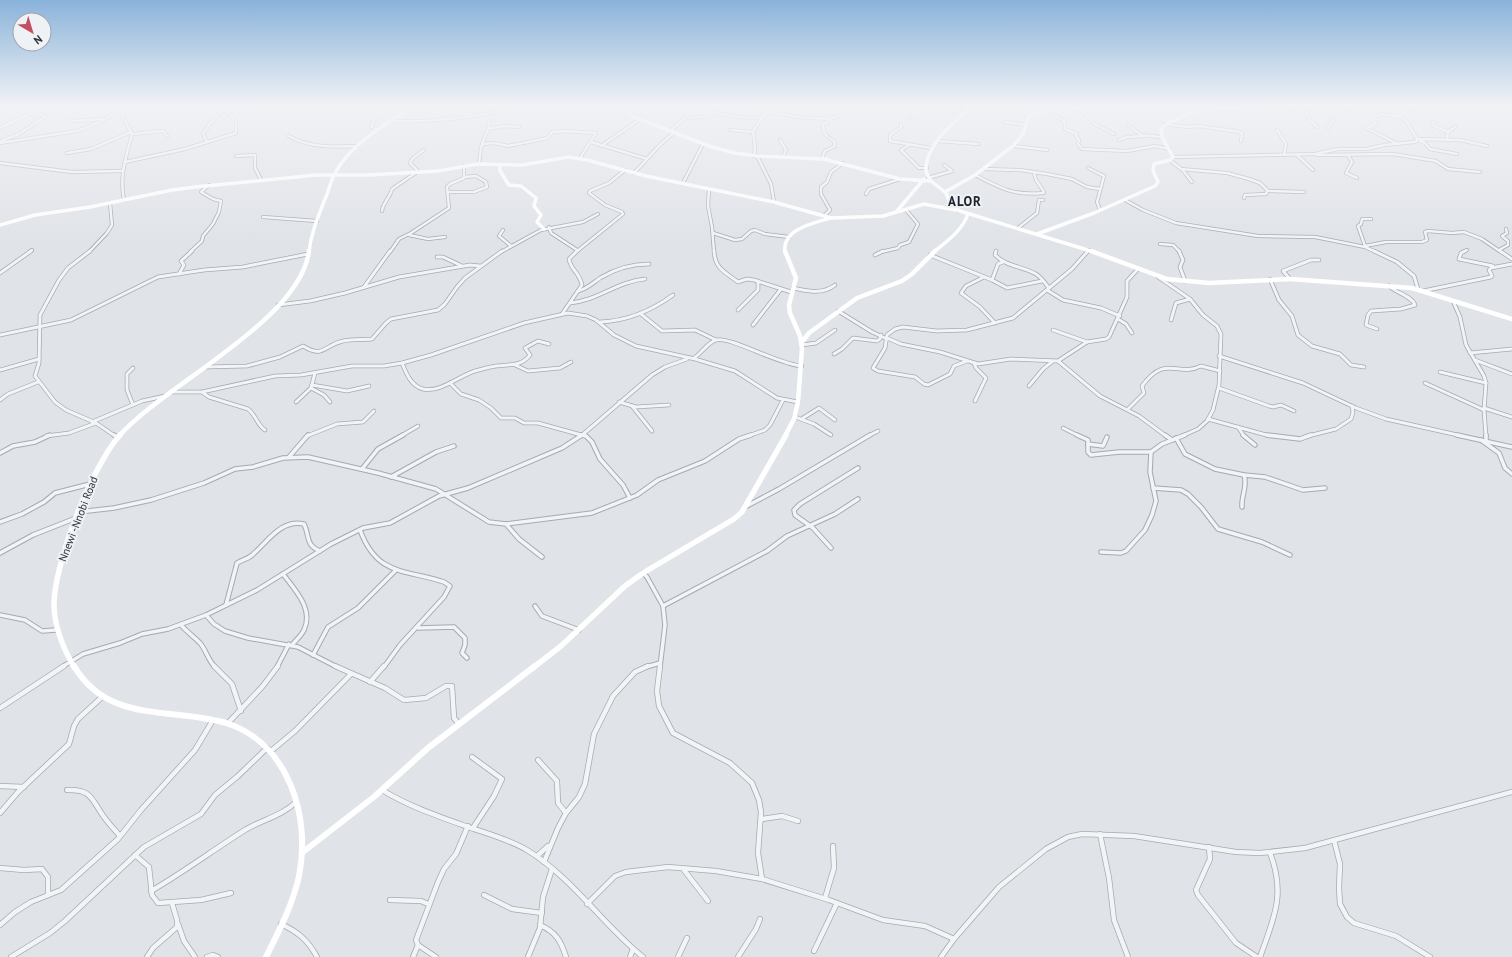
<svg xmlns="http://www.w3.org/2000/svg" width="1512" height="957" viewBox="0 0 1512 957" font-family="'PT Sans',sans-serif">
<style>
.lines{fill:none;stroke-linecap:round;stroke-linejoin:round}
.street-far3-casing{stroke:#a6aab2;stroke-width:4}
.street-far2-casing{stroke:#a6aab2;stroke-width:4.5}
.street-far1-casing{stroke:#a6aab2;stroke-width:5.5}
.street-casing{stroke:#a6aab2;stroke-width:6}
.street-far3{stroke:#f2f4f6;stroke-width:2.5}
.street-far2{stroke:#f2f4f6;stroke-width:3}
.street-far1{stroke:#f2f4f6;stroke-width:3.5}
.street{stroke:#f2f4f6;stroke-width:4.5}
.secondary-far3{stroke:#fff;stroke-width:3.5}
.secondary-far2{stroke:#fff;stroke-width:4.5}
.secondary-far1{stroke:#fff;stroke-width:5.5}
.secondary{stroke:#fff;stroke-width:6}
.labels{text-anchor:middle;stroke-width:4;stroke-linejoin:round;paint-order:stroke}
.street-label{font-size:11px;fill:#2a323e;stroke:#eff2f5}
.far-district-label{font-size:13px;font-weight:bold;letter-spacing:1px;fill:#1c232f;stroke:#eff2f5}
</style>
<rect width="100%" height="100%" fill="#e0e3e8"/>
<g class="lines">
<g class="street-far3-casing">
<g id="street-far3">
<path d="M116 105 123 110V117L132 134C126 158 119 175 124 200"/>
<polyline points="467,105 467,111 472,116"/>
<polyline points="499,105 501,111"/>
<polyline points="720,105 749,109"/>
<polyline points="891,105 916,107 912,118"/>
<polyline points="930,105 964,114"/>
<polyline points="1327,105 1337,106 1348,110"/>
<polyline points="1386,105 1407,122 1417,139"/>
<polyline points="1290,106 1298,111 1308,114 1310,120 1317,127"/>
<polyline points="1317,106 1334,119 1328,128"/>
<polyline points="0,107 10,105"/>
<polyline points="1079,108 1090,118 1093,123 1114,134"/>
<polyline points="1390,108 1410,110 1416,108"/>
<polyline points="85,109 99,105"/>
<polyline points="1048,110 1065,122 1065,129 1077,134 1076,136 1079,140 1078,144 1082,149 1127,151 1155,146 1169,149"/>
<polyline points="706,112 741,117 763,118"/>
<polyline points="769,112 799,117 828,119 851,112 891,105"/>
<polyline points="72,121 104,119"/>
<path d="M391 121C437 123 483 116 527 105"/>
<polyline points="1005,122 1026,125"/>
<polyline points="1433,122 1432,123 1434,126 1448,132"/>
<polyline points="901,124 901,127 890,135 890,141 931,148"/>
<polyline points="1165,124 1187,127 1199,126 1240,132 1242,134 1241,141"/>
<polyline points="1128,125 1141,135 1161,137"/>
<polyline points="0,128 49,105"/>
<polyline points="379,129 371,127 380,105"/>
<polyline points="488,129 504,126 519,127"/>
<polyline points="730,130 753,132"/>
<polyline points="1277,130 1286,144 1284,155"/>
<polyline points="670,131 685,118 705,117 706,112 701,110 712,105"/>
<polyline points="132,134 163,131 167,136"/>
<path d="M289 136C308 148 336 147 357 146"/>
<polyline points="1447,139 1448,132 1455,127"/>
<polyline points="780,140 786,150 783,157"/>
<polyline points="1119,140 1127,137 1143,136"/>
<polyline points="1,141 19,134 45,117 44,115 33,113"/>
<polyline points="938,141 978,144"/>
<polyline points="1420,141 1425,143 1430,149 1457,154"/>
<path d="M207 142 203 134C210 121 219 113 232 105"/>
<polyline points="591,142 647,159"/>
<polyline points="0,143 77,131 101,122 127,105"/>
<polyline points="482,144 490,124 486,115"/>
<polyline points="1398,144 1366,128 1374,125 1376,122 1375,118 1380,114 1402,117"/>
<polyline points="909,145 901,150 919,168 927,168"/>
<polyline points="601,146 639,120"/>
<polyline points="1013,146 1047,150"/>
<polyline points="67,153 91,149 131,132"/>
<polyline points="1297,155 1313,170"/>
<polyline points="1317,155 1393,154 1436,161 1448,169 1480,172"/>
<polyline points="1348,155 1352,162 1346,173 1357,178"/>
<polyline points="236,156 255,155 255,168 261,180"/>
<polyline points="754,156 755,147 753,131 764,115 776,105"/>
<polyline points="757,156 771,184 774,202"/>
<polyline points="1173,157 1315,154 1338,149 1367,149 1384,145 1414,142 1417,141 1417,139 1460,140 1487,146"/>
<path d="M822 158 825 151 835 146 834 141C826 136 823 134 823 124L827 123 828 119"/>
<polyline points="1170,160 1181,169 1227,173 1249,179 1260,183 1268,191 1304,192"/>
<polyline points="125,162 185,149 236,133 236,122 226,109"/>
<polyline points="0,163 72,172 122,171"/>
<polyline points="479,164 481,147 483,144 495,143 508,146 548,138 552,132 566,131 596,133 580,158"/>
<polyline points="1088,168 1104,176 1097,202 1100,210"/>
<polyline points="983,169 1020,170 1047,174 1072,179 1087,187 1100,189"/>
<polyline points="1182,169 1192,182"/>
<path d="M634 173C648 159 658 144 674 133"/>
<path d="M975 175C1000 188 1014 196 1043 193L1044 192 1036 180 1034 172"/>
<polyline points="928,178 952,171 944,165"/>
<polyline points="683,183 703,144"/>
<polyline points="709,189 708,206 712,227 714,252"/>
<polyline points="448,192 474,192 487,187 486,182 476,176 464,177"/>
<polyline points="866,194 869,189 900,179"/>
<polyline points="1244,198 1245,195 1266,194 1267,191"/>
<polyline points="1125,200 1143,210 1176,223 1258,236 1315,237 1365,247 1376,252"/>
<path d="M382 211C383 202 390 198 392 189L417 172V170L410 163 413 158 424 150"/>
<polyline points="824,216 830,210 821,194 821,187 827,182 831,172 843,163"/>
<polyline points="263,217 317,221"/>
<polyline points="549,227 551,233 577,250"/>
<polyline points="1018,228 1037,213 1039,200 1043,200"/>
<polyline points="503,230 499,236 511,246"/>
<polyline points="713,233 735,240 742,239 751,231 755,230 765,234 789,237"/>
<polyline points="409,235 428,239 445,237"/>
<polyline points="1160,244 1173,245 1180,252"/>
<polyline points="1365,246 1386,242 1422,242 1427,240 1425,232 1428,231 1452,233 1464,232 1482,239 1501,252"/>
<polyline points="1365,246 1358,226 1361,224 1362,219 1371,219"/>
<polyline points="1499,250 1508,245 1508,241 1502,236 1507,233 1506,229"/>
<polyline points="29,252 32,250"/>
<polyline points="89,252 107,233 112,225 110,203"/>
<polyline points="190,252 202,241 203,236 213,224 219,212 221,201 213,199 201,192 209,185"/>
<polyline points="390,252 399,239 411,233 449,208 447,187 450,184 464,178 464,166"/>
<polyline points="501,252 541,230 583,222 598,214"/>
<polyline points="576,252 623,214 622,212 605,205 589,193 590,191 609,183 625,170"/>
<polyline points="881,252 898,248 900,245 909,242 918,224 906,210"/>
<polyline points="1087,252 1089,250"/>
<polyline points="1463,252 1467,250"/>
</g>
</g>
<g class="street-far2-casing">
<g id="street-far2">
<polyline points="90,251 68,268 59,280 40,315 39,363 35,376 55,402 66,410 96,423 115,436"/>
<path d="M714 251C715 269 725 272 738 282L747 279 754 280 791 292"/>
<path d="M996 251 995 255C1007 267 1022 266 1036 274 1041 277 1045 283 1049 288"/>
<polyline points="1179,251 1183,260 1180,267 1185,281"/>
<polyline points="1374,251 1397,262 1414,276 1418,289"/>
<polyline points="1465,251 1461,253 1459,259 1493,266"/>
<polyline points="1500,251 1512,259"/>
<polyline points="875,255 883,251"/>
<polyline points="930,255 992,280 1007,288 1042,281"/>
<polyline points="437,257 443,257 462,266"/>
<polyline points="0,273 31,251"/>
<polyline points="179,274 184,265 181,261 192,251"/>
<polyline points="984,277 966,286 961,293 980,307 995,323"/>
<polyline points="1158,277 1190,299 1203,315 1217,326 1221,334 1219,385 1213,410 1207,421 1198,429 1182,436"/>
<polyline points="1270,279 1279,300 1292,316 1298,335 1312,346 1340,354 1351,365 1364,367"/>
<polyline points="1290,279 1283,271 1311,260 1319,260"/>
<polyline points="992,280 998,264 1003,262"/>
<polyline points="364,287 390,251"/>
<path d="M793 288C808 291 822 295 835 285"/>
<polyline points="1047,290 1063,300 1101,308 1120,316"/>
<path d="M578 291C587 289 593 283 600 278 615 269 632 264 649 264"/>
<polyline points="1423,291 1491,277 1492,276 1489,270 1491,268 1512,264"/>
<polyline points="1453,301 1460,317 1466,345 1484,376 1486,383 1484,410 1486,436"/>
<path d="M570 303C597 301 618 281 645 279"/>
<polyline points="278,305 310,301 345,293 399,277 470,265 480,266"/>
<polyline points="738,310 758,290 758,281"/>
<polyline points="838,311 872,332 887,339"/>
<path d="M562 314 582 285C579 271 571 271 569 259L577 251"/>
<polyline points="641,314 662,331 695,330 716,340"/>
<polyline points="1118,319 1126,324 1132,333"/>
<polyline points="1171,320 1176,303 1190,299"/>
<path d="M600 322C628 321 651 311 673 295"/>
<polyline points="753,325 781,289"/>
<path d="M1377 329 1366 325 1368 315 1371 311 1401 309 1415 305C1412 296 1396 293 1389 286"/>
<polyline points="1053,330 1087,342"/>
<polyline points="0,335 71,320 158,277 204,270 243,267 308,254"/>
<polyline points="887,338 901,344 940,352 978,364 1011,359 1058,361 1087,342 1106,339 1109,337 1127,297 1127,281 1138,269"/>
<polyline points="802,345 816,343 835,330"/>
<polyline points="1470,353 1512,349"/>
<polyline points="834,354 842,349 853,338 877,341 880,339 881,335"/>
<polyline points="1219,356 1303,383 1356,408 1386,419 1462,436"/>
<path d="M694 358C701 354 708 342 716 340 730 336 779 365 802 366"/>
<polyline points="1475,360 1512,374"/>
<polyline points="967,361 954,366 950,374 928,385 924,384 915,377 878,371 873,368 885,348 887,335 895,329 903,327 937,331 967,330 1013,318 1072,269 1088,251"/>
<polyline points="1058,361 1100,396 1139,416 1166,436"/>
<path d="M402 363C406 373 411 386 423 389 440 393 459 376 475 371 482 369 489 367 496 366 509 364 521 367 530 355L525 348 538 341 549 344"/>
<polyline points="974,363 976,368 986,378 975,401"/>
<polyline points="515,365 528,371 560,368 571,362"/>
<path d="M206 367 247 366 280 357 303 346C324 359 324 345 343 341 352 339 363 340 372 339L386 323 391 319 438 310 445 304 457 287 465 278 502 251"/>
<polyline points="133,368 127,374 127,390 133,405"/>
<polyline points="0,370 39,359"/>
<polyline points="1440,372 1486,383"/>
<polyline points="450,383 461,394 479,400 491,408 501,418 515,418 524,423 538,423 585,436"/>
<polyline points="1425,383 1484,410"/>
<polyline points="312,385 347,391 369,386"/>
<polyline points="1029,386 1043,369 1053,361"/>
<polyline points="311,388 324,395 330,402"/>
<polyline points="1219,388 1269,406 1273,407 1281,405 1294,411"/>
<polyline points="171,392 202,392 275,376 301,375 352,366 384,366 402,363 431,355 524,323 568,313 587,316 596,320 614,335 636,346 695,359 735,371 777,398 798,402"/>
<path d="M202 392 209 397 248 409C256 415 257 425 265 430"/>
<polyline points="0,400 8,394 38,382"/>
<polyline points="296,402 311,388 315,373"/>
<polyline points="619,402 636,407 669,405"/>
<polyline points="632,406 652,431"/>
<polyline points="1484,408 1512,417"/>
<path d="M1128 409 1144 393 1142 386C1166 353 1177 378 1201 366L1220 371"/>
<polyline points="795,417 814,424 831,435"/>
<polyline points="803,418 819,408 835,420"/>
<polyline points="1208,419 1270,436"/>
<polyline points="92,422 142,401 165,396"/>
<polyline points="1238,427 1244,436"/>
<polyline points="1063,428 1079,436"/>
<polyline points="46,436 69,433 96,423"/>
<polyline points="307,436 337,424 363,422 374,411"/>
<polyline points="401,436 418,426"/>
<polyline points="581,436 652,375 665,367 687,359"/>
<polyline points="748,436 765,430 770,425 783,400"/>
<polyline points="868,436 878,431"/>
<polyline points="1308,436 1336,429 1351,419 1353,412 1352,406"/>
</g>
</g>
<g class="street-far1-casing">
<g id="street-far1">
<polyline points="114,435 117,437"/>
<polyline points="582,435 586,436 592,442 600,459 623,485 630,498"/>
<polyline points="1077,435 1088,440 1088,452 1091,455 1119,452 1151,452"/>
<polyline points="1165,435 1172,440"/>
<polyline points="1243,435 1255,445"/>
<polyline points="1267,435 1300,439 1311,435"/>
<polyline points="1457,435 1512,447"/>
<polyline points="1486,435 1486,440"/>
<polyline points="1176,438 1185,454 1215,469 1244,475 1265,477 1303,490 1325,488"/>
<polyline points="1481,440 1499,453 1505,468 1512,474"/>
<polyline points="1088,444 1103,446 1107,437"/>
<polyline points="0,453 13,446 35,442 50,435"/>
<polyline points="289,457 308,435"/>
<polyline points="362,469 378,449 403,435"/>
<polyline points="391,477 436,452 454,446"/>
<polyline points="1153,488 1181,490 1188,494 1201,507 1218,529 1262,542 1290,555"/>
<polyline points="745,507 779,489 870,435"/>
<path d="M1242 507C1241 496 1248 486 1244 475"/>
<polyline points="79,512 114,508 151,500 204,483 235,469 253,467 283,458 308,457 378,473 436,489 489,522 506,524 592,513 637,495 658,480 705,461 739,439 751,435"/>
<polyline points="0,522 22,514 44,502 55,493 90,484"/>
<polyline points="506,524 519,539 542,557"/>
<path d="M360 530C377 576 404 569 444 582L450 586 444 597 400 645 384 667"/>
<polyline points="831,548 813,528 795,515 794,510 800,504 858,468"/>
<polyline points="1101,552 1121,553 1126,551 1145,530 1152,515 1156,501 1150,472 1151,452 1162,444 1185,435"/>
<polyline points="0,553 33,535 76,518"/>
<polyline points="643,573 647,577 663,606 665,625 660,667"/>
<path d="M283 574C295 590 314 609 304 630 301 636 296 640 292 645"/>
<path d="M226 605 237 563C242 560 247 559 251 556 267 543 280 519 304 524 310 536 305 545 320 551"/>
<polyline points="535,606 542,616 579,630"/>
<polyline points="663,606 767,551 787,536 835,514 858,499"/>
<polyline points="0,615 25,620 42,631 56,630"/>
<polyline points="206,615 214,624 225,631 248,638 298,647 337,667"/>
<path d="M181 625C187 632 193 636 200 643 206 650 208 660 215 667"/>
<polyline points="418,628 454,627 465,638 465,645 462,653 467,658"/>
<polyline points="313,655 328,627 358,608 396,570"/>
<polyline points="62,667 83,654 120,643 142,634 168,629 206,615 257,590 331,544 363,528 390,523 439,496 468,488 562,448 582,435"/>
<polyline points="277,667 289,644"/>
<polyline points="646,667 660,663"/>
</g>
</g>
<g class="street-casing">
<g id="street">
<polyline points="214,666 232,684 241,711"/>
<polyline points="335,666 385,688 404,700 426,698 446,686 452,686 454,718 459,724"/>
<polyline points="660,666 657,691 659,706 673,733 730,763 752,783 759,800 761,812 758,853 762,879"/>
<polyline points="370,682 384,666"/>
<polyline points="0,708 64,666"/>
<polyline points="228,723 262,687 278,666"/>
<polyline points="271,751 295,731 351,674"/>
<polyline points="472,757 502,779 494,796 473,828"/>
<polyline points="538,760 557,781 558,803 566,813"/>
<polyline points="0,786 24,787"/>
<path d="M67 790C92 789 91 799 104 817 109 824 115 830 120 836"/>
<path d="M382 790C410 807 440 817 471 828 490 834 510 840 527 850 573 878 602 924 643 957"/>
<polyline points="0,813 18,792 69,744 74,726 78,719 102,697"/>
<polyline points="762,819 782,816 798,821"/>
<polyline points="1100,834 1109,878 1114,920 1128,957"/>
<polyline points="1334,840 1340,864 1339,888 1340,904 1347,917 1354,923 1396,936 1430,957"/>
<polyline points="1209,847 1210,859 1196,890 1198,895 1236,943 1257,957"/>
<polyline points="135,855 149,867 152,895 158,903 201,900 231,893"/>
<polyline points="537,856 548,846"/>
<polyline points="544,862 558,828 566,813 579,797 585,784 594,734 613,696 635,672 648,666"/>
<polyline points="0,868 24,870 42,869 48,877 48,894"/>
<polyline points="684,870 708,901"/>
<path d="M151 891C184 872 213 850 245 830 261 820 282 816 296 802"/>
<polyline points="484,895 512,909 542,913"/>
<polyline points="825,898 834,868 833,846"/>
<polyline points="390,900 421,901 428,904"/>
<polyline points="587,904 615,876 626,872 668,867 716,871 762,879 829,900 883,920 925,926 954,939"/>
<polyline points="178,924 184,941 195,957"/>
<path d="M281 924C298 932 308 940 317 957"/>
<polyline points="0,925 15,912 31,902 61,890 118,839 141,810 195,750 213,720"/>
<path d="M540 925C556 932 561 941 566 957"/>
<polyline points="814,951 837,903"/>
<polyline points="11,957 50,933 65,921 144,847 201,814 215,795 238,776 267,748"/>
<polyline points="147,957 153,948 177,927 177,920 172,903"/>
<polyline points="207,957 213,955 218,957"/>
<polyline points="413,957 418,945"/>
<polyline points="436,957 418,945 416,940 438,882 444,869 456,854 468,826"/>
<polyline points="528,957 540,928 543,897 552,869"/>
<polyline points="630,957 633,949"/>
<polyline points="678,957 687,938"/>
<polyline points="738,957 756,929 760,919"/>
<polyline points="941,957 954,939 999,887 1046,849 1068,837 1082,834 1134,836 1236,852 1260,853 1305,848 1512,792"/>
<path d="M1260 957C1274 918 1286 894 1270 853"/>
</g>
</g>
<use href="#street-far3" class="street-far3"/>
<use href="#street-far2" class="street-far2"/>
<use href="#street-far1" class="street-far1"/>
<use href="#street" class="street"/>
<g class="secondary-far3">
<polyline points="633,105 629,112 632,116 709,146 735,153 757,156 824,159 900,179 931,181 946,193 951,205 960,211 1094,252"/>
<polyline points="1170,105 1223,108 1318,105"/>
<polyline points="971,108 992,105"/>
<polyline points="500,165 500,171 509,185 521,186 536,198 534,206 541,215 537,222 544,229"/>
<path d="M931 181C929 177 926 174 926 170 925 145 956 120 973 105"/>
<polyline points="945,192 975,175 1013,146 1023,134 1028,117 1034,113 1053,110 1105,105"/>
<polyline points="897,211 924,179"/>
<polyline points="0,225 35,215 90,207 172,190 195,187 316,175 369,175 438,171 477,164 522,165 569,157 587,160 646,176 774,202 831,218 883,216 924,204 956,210"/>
<polyline points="1037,234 1094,213 1155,186 1158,182 1153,171 1154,164 1170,160 1173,157 1162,137 1161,129 1168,123 1201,108 1198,105"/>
<path d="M309 252C311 233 318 217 325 199 329 191 330 182 335 173 352 142 387 124 416 105"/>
<path d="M785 252C782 229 814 223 830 218"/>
<path d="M934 252C947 241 962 231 968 214"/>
</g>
<g class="secondary-far2">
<polyline points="1091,251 1167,279 1209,283 1290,279 1412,288 1512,319"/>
<polyline points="802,342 809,333 857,298 902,281 912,274 935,251"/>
<path d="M119 436C165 384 300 321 309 251"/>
<polyline points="785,436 794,419 798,402 802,349 800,336 790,313 789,305 796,278 785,251"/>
</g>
<g class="secondary-far1">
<path d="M74 667C63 648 55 629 54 607 53 565 92 466 120 435"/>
<polyline points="534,667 561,646 625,586 643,573 734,519 742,512 786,435"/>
</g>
<g class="secondary">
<path d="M74 666C108 724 171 707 226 723 289 743 311 817 299 876 293 904 279 931 266 957"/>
<polyline points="303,852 375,796 428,748 535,666"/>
</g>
</g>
<linearGradient id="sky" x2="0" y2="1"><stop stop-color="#8ab3da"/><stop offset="0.44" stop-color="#f1f2f5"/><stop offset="1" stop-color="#f1f2f5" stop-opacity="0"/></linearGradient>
<rect width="1512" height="239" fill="url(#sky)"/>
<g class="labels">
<g class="street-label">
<text transform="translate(78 519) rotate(-69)" y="4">Nnewi -Nnobi Road</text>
</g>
<g class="far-district-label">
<text x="965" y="206">ALOR</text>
</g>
</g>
<g transform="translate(32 32) rotate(142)"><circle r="19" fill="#eff2f5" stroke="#a0a5ac"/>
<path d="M0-3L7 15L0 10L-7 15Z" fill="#c34f64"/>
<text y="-6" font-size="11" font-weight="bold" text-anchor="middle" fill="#2a323e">N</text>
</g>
</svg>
